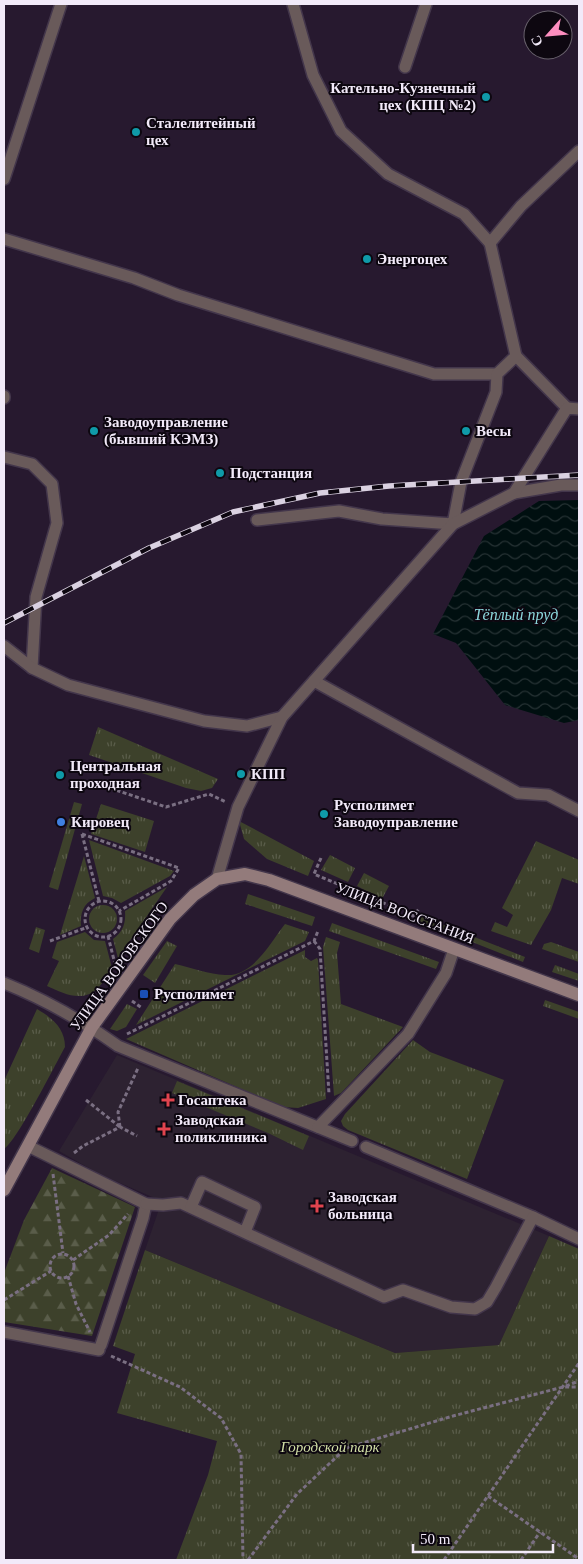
<svg xmlns="http://www.w3.org/2000/svg" width="583" height="1564" viewBox="0 0 583 1564" font-family="'Times New Roman',serif">
<style>
.medical{fill:#2d2231}
.grass{fill:url(#grass-tufts)}
.forest{fill:url(#forest-firs)}
.water{fill:url(#water-waves)}
.lines{fill:none;stroke-linecap:round;stroke-linejoin:round}
.lane-casing{stroke:#43364b;stroke-width:14}
.secondary-casing{stroke:#43364b;stroke-width:15}
.path{stroke:#7a6f82;stroke-width:3;stroke-dasharray:4 2.5;stroke-linecap:butt}
.lane{stroke:#695a5a;stroke-width:11}
.secondary{stroke:#937b7b;stroke-width:12}
.rail-casing{stroke:#dad1e1;stroke-width:5.5}
.rail{stroke:#0d0710;stroke-width:4;stroke-dasharray:11;stroke-linecap:butt}
.culture-dot{fill:#0f9aa8;stroke:#0d0710;stroke-width:2}
.shop-dot{fill:#3f7fe0;stroke:#0d0710;stroke-width:2}
.transit-dot{fill:#1a4fb4;stroke:#0d0710;stroke-width:2}
.health-dot{fill:#e0444e;stroke:#0d0710;stroke-width:2}
.labels{text-anchor:middle;stroke-width:4;stroke-linejoin:round;paint-order:stroke}
.poi-label{font-size:15px;font-weight:bold;fill:#f2eaf9;stroke:#0d0710;text-anchor:start}
.street-label{font-size:15px;fill:#f2eaf9;stroke:#0d0710}
.park-label{font-size:15px;font-style:italic;fill:#d0dda5;stroke:#0d0710}
.water-label{font-size:16px;font-style:italic;fill:#8cd7dd;stroke:#0d0710}
</style>
<defs>
<pattern id="grass-tufts" width="24" height="20" patternUnits="userSpaceOnUse" patternTransform="scale(1.25)"><rect width="24" height="20" fill="#3d412b"/><path d="M3 7l-1-3M5 7V3M7 7l1-3M15 17l-1-3M17 17v-4M19 17l1-3" fill="none" stroke="#5a5d4a"/></pattern>
<pattern id="forest-firs" width="22" height="20" patternUnits="userSpaceOnUse" patternTransform="scale(1.25)"><rect width="22" height="20" fill="#3d412b"/><path d="M5 1l3.5 6h-7zM16 11l3.5 6h-7z" fill="#5a5d4a"/></pattern>
<pattern id="water-waves" width="16" height="10" patternUnits="userSpaceOnUse" patternTransform="scale(1.25)"><rect width="16" height="10" fill="#000f10"/><path d="M0 5q4-4 8 0t8 0" fill="none" stroke="#263234"/></pattern>
</defs>
<rect width="100%" height="100%" fill="#27192f"/>
<polygon class="medical" points="117,1055 549,1236 499,1345 395,1353 145,1250 158,1212 157,1199 99,1174 59,1151"/>
<g class="grass">
<polygon points="98,727 218,779 212,788 201,791 186,788 89,755"/>
<polygon points="74,802 82,804 58,890 49,887"/>
<polygon points="101,804 154,821 145,852 91,834"/>
<polygon points="239,821 314,861 308,876 267,859 244,839"/>
<polygon points="89,840 174,871 170,876 121,903 112,898 103,896"/>
<polygon points="536,841 579,860 579,884 562,878 551,910 531,945 491,931 495,922 507,927 513,915 502,908"/>
<polygon points="330,855 355,868 348,882 321,870"/>
<path d="M84 856 95 898C83 904 80 913 81 926L60 935Z"/>
<polygon points="364,873 389,886 382,899 357,886"/>
<path d="M167 887 118 958 113 939C123 932 126 923 125 911Z"/>
<polygon points="248,894 315,917 312,926 245,904"/>
<circle cx="103" cy="919" r="14"/>
<polygon points="421,916 525,957 523,962 419,921"/>
<polygon points="332,923 439,962 436,969 329,931"/>
<path d="M285 924 309 932 305 941 136 1025 175 964C192 968 209 974 225 975 253 977 270 943 285 924Z"/>
<polygon points="36,927 45,930 39,953 29,949"/>
<path d="M85 932 94 940 105 941 112 968C108 974 104 982 98 988 83 1003 64 994 47 986L59 961 52 958 57 942Z"/>
<polygon points="326,937 340,942 337,953 341,1004 403,1027 341,1093 334,1096 323,947"/>
<polygon points="167,941 177,946 155,983 143,975"/>
<polygon points="551,942 579,952 579,962 542,949 544,944"/>
<polygon points="305,950 305,957 311,961 317,958 318,960 326,1099 298,1108 283,1107 126,1039"/>
<polygon points="555,965 579,974 579,981 552,972"/>
<polygon points="545,1000 579,1012 579,1019 543,1006"/>
<polygon points="127,1004 137,1009 126,1027 117,1031 110,1029"/>
<path d="M37 1009C52 1018 65 1028 65 1047 55 1065 17 1141 4 1149V1081Z"/>
<polygon points="413,1040 430,1052 504,1080 467,1179 348,1130 343,1126 341,1121 345,1114"/>
<polygon points="177,1081 309,1136 303,1150 268,1133 172,1093"/>
<polygon points="549,1236 579,1249 579,1560 176,1560 208,1475 217,1441 117,1413 135,1354 113,1346 145,1250 395,1353 499,1345"/>
</g>
<polygon class="forest" points="52,1168 135,1207 92,1336 4,1322 4,1273 24,1220"/>
<polygon class="water" points="579,500 579,720 564,723 505,705 456,643 433,634 484,536 539,501"/>
<g class="lines">
<g class="lane-casing">
<g id="lane">
<polyline points="293,4 313,75 341,131 388,174 464,214 490,243"/>
<polyline points="405,67 426,4"/>
<polyline points="4,179 61,4"/>
<polyline points="4,239 134,278 178,295 434,374 497,374"/>
<polyline points="516,356 567,408"/>
<polyline points="4,396 4,398"/>
<polyline points="4,457 32,464 52,484 57,523 36,597 32,668"/>
<polyline points="514,493 561,485 579,485"/>
<polyline points="257,520 339,511 382,519 453,524 461,482 496,392 497,374 516,356 490,243 521,206 579,151"/>
<polyline points="4,646 32,668 68,685 204,721 247,726 282,717"/>
<polyline points="314,681 518,793 548,795 579,811"/>
<polyline points="217,879 238,807 282,717 453,524 514,493 567,408 579,409"/>
<path d="M4 983C46 1000 80 1019 118 1046L352 1141"/>
<polyline points="318,1127 408,1034 446,973 454,949"/>
<polyline points="28,1146 146,1204 143,1218 101,1345"/>
<polyline points="366,1147 533,1217 579,1239"/>
<polyline points="146,1204 163,1205 181,1203 384,1297 403,1290 451,1307 475,1309 487,1302 496,1287 533,1217"/>
<polyline points="191,1207 202,1182 255,1207 245,1232"/>
<polyline points="4,1332 99,1350"/>
</g>
</g>
<g class="secondary-casing">
<polyline id="secondary" points="4,1190 92,1027 170,919 194,895 217,879 245,874 269,880 579,995"/>
</g>
<g class="path">
<polyline points="98,784 166,807 209,794 226,802"/>
<polyline points="82,834 179,868 171,881 119,911"/>
<polyline points="82,834 99,901"/>
<polyline points="321,858 314,874 398,909"/>
<circle cx="103" cy="919" r="18"/>
<polyline points="411,915 413,916 419,909"/>
<polyline points="108,936 115,964"/>
<polyline points="50,941 88,927"/>
<polyline points="314,941 320,949 329,1094"/>
<polyline points="132,1001 142,1008"/>
<polyline points="127,1034 314,941 318,931"/>
<polyline points="86,1100 120,1127"/>
<polyline points="120,1127 118,1112 138,1068"/>
<polyline points="74,1153 83,1146 120,1127 137,1136"/>
<polyline points="53,1174 63,1253"/>
<circle cx="62" cy="1266" r="12"/>
<polyline points="73,1260 109,1235 128,1214"/>
<polyline points="68,1276 76,1304 90,1332"/>
<polyline points="4,1300 51,1271"/>
<polyline points="111,1356 180,1387 221,1418 241,1454 243,1560"/>
<polyline points="566,1386 579,1381"/>
<polyline points="488,1496 579,1559"/>
<polyline points="248,1560 297,1494 346,1448 453,1416 563,1387 579,1387"/>
<polyline points="444,1560 579,1363"/>
<polyline points="521,1560 540,1532"/>
</g>
<use href="#lane" class="lane"/>
<use href="#secondary" class="secondary"/>
<g class="rail-casing">
<polyline id="rail" points="4,623 149,548 233,512 320,493 389,486 579,475"/>
</g>
<use href="#rail" class="rail"/>
</g>
<g class="culture-dot">
<circle cx="486" cy="97" r="5"/>
<circle cx="136" cy="132" r="5"/>
<circle cx="367" cy="259" r="5"/>
<circle cx="94" cy="431" r="5"/>
<circle cx="466" cy="431" r="5"/>
<circle cx="220" cy="473" r="5"/>
<circle cx="241" cy="774" r="5"/>
<circle cx="60" cy="775" r="5"/>
<circle cx="324" cy="814" r="5"/>
</g>
<circle class="shop-dot" cx="61" cy="822" r="5"/>
<rect class="transit-dot" x="139" y="989" width="10" height="10" rx="2.5"/>
<g class="health-dot">
<path d="M165.5 1092.5h5v5h5v5h-5v5h-5v-5h-5v-5h5z"/>
<path d="M161.5 1121.5h5v5h5v5h-5v5h-5v-5h-5v-5h5z"/>
<path d="M314.5 1198.5h5v5h5v5h-5v5h-5v-5h-5v-5h5z"/>
</g>
<g class="labels">
<g class="poi-label">
<text x="476" y="93" text-anchor="end">Кательно-Кузнечный<tspan x="476" dy="17">цех (КПЦ №2)</tspan></text>
<text x="146" y="128">Сталелитейный<tspan x="146" dy="17">цех</tspan></text>
<text x="377" y="264">Энергоцех</text>
<text x="104" y="427">Заводоуправление<tspan x="104" dy="17">(бывший КЭМЗ)</tspan></text>
<text x="476" y="436">Весы</text>
<text x="230" y="478">Подстанция</text>
<text x="70" y="771">Центральная<tspan x="70" dy="17">проходная</tspan></text>
<text x="251" y="779">КПП</text>
<text x="334" y="810">Русполимет<tspan x="334" dy="17">Заводоуправление</tspan></text>
<text x="71" y="827">Кировец</text>
<text x="154" y="999">Русполимет</text>
<text x="178" y="1105">Госаптека</text>
<text x="175" y="1125">Заводская<tspan x="175" dy="17">поликлиника</tspan></text>
<text x="328" y="1202">Заводская<tspan x="328" dy="17">больница</tspan></text>
</g>
<g class="street-label">
<text transform="translate(405 913) rotate(21)" y="5">УЛИЦА ВОССТАНИЯ</text>
<text transform="translate(119 966) rotate(-54)" y="5">УЛИЦА ВОРОВСКОГО</text>
</g>
<g class="park-label">
<text x="330" y="1452">Городской парк</text>
</g>
<g class="water-label">
<text x="516" y="620">Тёплый пруд</text>
</g>
</g>
<rect width="583" height="1564" fill="none" stroke="#f2eaf9" stroke-width="10"/>
<g transform="translate(548 35) rotate(243)"><circle r="24" fill="#0d0710" stroke="#69626d"/>
<path d="M0-4L9 19L0 12L-9 19Z" fill="#fd8ebf"/>
<text y="-8" font-size="14" font-weight="bold" text-anchor="middle" fill="#f2eaf9">С</text>
</g>
<path d="M413 1544v8h140v-8" fill="none" stroke="#f2eaf9" stroke-width="2.5"/>
<text x="420" y="1544" font-size="15" fill="#f2eaf9" stroke="#0d0710" stroke-width="4" paint-order="stroke">50 m</text>
</svg>
